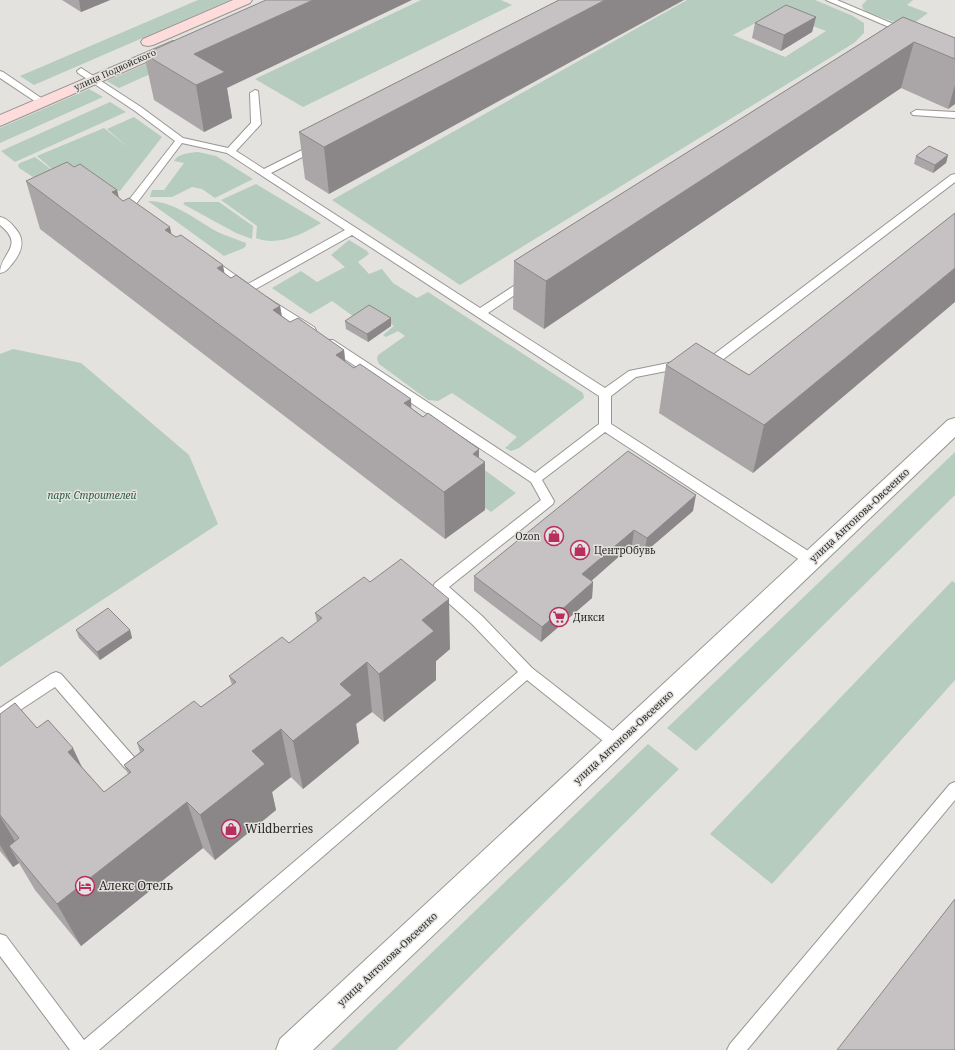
<svg xmlns="http://www.w3.org/2000/svg" width="955" height="1050" viewBox="0 0 955 1050" font-family="'Noto Serif',serif">
<style>
.green{fill:#b5ccbf;fill-rule:evenodd}
.lines{fill:none;stroke-linecap:round;stroke-linejoin:round}
.lane-casing{stroke:#979692;stroke-width:2}
.street-casing{stroke:#979692;stroke-width:2}
.secondary-casing{stroke:#979692;stroke-width:2}
.lane{fill:#fff;fill-rule:evenodd}
.street{fill:#fff;fill-rule:evenodd}
.secondary{fill:#fedcdc;fill-rule:evenodd}
.wall{fill:#aaa6a7}
.shaded-wall{fill:#8b8788}
.building{fill:#c6c1c2;stroke:#8b8788}
.labels{text-anchor:middle;stroke-width:3;stroke-linejoin:round;paint-order:stroke}
.far-street-label{font-size:9px;fill:#2a2a28;stroke:#e4e2de}
.park-label{font-size:10px;font-style:italic;fill:#275e44;stroke:#e4e2de}
.street-label{font-size:10px;fill:#2a2a28;stroke:#e4e2de}
.poi-label{font-size:10px;fill:#2a2a28;stroke:#e4e2de;text-anchor:start}
.near-poi-label{font-size:12px;fill:#2a2a28;stroke:#e4e2de;text-anchor:start}
</style>
<rect width="100%" height="100%" fill="#e4e2de"/>
<g class="green">
<polygon points="198,0 230,0 34,85 20,76"/>
<polygon points="290,0 315,0 119,88 107,81"/>
<polygon points="421,0 501,0 512,5 303,107 255,79"/>
<path d="M687 0H815L853 16 864 23V33L854 43 460 285 332 200ZM776 12 826 31 785 57 733 35Z"/>
<polygon points="867,0 913,0 907,5 928,13 914,23 900,24 867,12 863,9 862,5"/>
<polygon points="89,89 103,97 0,143 0,128"/>
<polygon points="110,102 126,112 15,162 1,151"/>
<polygon points="134,117 162,137 120,191 47,186 19,168 18,165 20,163 35,157 61,177 37,156 104,128 129,148 107,129"/>
<path d="M198 152 216 156 253 179 215 198 202 189 192 187 172 197H150L152 190H164L184 163 174 161C179 153 189 153 198 152Z"/>
<path d="M256 184 321 223C303 234 277 247 256 238L257 226 221 200Z"/>
<path d="M148 201C176 201 197 222 222 234 230 237 238 240 246 243V245L244 248 224 256Z"/>
<polygon points="185,202 219,202 253,226 252,239 236,233 183,204"/>
<polygon points="349,240 367,251 369,254 358,262 369,274 382,269 393,283 417,298 428,292 580,391 583,393 584,398 519,448 511,451 505,448 517,437 452,393 438,401 428,400 379,364 377,359 378,355 405,336 398,331 386,337 383,335 394,326 370,311 357,319 332,301 310,314 272,288 301,271 317,282 345,267 331,255"/>
<polygon points="13,349 81,363 189,455 218,524 0,667 0,354"/>
<polygon points="955,452 955,495 696,751 667,728"/>
<polygon points="479,466 516,493 491,512 476,501"/>
<polygon points="952,581 955,583 955,680 772,884 710,834"/>
<polygon points="648,744 679,769 396,1050 331,1050"/>
</g>
<g class="lines">
<g class="lane-casing">
<g id="lane">
<polygon points="826,0 837,0 910,31 909,33 903,33"/>
<polygon points="81,68 141,107 183,138 228,148 251,123 250,93 255,90 258,91 261,124 236,151 264,169 314,144 320,144 322,146 320,148 271,173 480,308 523,280 531,280 532,282 531,284 488,313 605,388 629,371 683,360 687,361 689,364 687,367 636,377 611,396 611,424 816,556 818,560 816,564 811,565 806,564 605,432 542,480 554,501 553,504 449,587 482,616 532,668 622,738 624,743 622,748 617,749 612,748 527,680 99,1050 70,1050 0,956 0,934 6,936 84,1040 518,672 472,624 435,591 433,587 435,583 541,500 531,482 325,346 323,343 325,340 333,340 535,473 599,424 599,396 352,235 252,291 248,292 242,290 206,264 205,262 206,260 214,260 248,284 345,230 227,153 182,143 136,204 145,213 144,215 136,215 125,205 175,141 135,111 78,73 77,71"/>
<polygon points="0,71 3,72 47,102 45,104 39,104 0,78"/>
<polygon points="916,110 955,112 955,118 913,115 911,113"/>
<polygon points="955,174 955,182 721,361 702,365 698,364 696,361 698,358 713,355 951,175"/>
<path d="M0 217C6 218 11 223 15 228 26 240 22 252 12 264 8 269 6 272 0 273 0 253 26 246 0 225Z"/>
<polygon points="266,297 314,327 316,330 314,333 306,333 262,303 260,301 262,299"/>
<polygon points="56,672 61,674 134,757 139,761 142,760 147,762 150,767 147,772 138,777 133,775 124,767 55,687 5,720 0,722 0,708 51,674"/>
<polygon points="955,782 955,800 747,1050 727,1050 730,1044 950,784"/>
</g>
</g>
<g class="street-casing">
<polygon id="street" points="955,418 955,437 313,1050 276,1050 280,1039 948,420"/>
</g>
<g class="secondary-casing">
<g id="secondary">
<polygon points="233,0 252,0 250,3 153,45 148,46 143,45 141,42 143,39"/>
<polygon points="173,41 178,42 180,45 178,48 0,126 0,115"/>
</g>
</g>
<use href="#lane" class="lane"/>
<use href="#street" class="street"/>
<use href="#secondary" class="secondary"/>
</g>
<g class="wall">
<polygon points="62,0 110,0 81,12"/>
<polygon points="559,0 329,194 305,179 299,132"/>
<polygon points="816,17 812,32 781,51 752,38 755,23"/>
<polygon points="903,17 955,38 955,104 948,109 901,88 544,329 513,309 514,261"/>
<polygon points="144,54 227,88 232,118 204,132 154,100"/>
<polygon points="948,155 946,163 933,173 914,164 916,156"/>
<polygon points="74,167 117,190 118,197 171,234 231,278 280,306 282,316 290,322 344,350 345,362 354,368 411,399 411,408 479,458 485,510 445,539 40,229 26,181"/>
<polygon points="955,213 753,473 659,413 666,365 749,375"/>
<polygon points="345,321 391,326 368,342 346,329"/>
<polygon points="693,511 644,553 632,545 591,581 593,582 592,598 541,642 474,591 474,576"/>
<polygon points="315,613 450,649 436,661 436,680 384,722 372,712 356,724 359,743 303,789 291,777 272,792 276,810 215,860 203,848 81,946 35,890 19,863 13,867 0,851 0,714 37,728 83,768 104,792 128,774 124,765 140,752 137,743 201,707 232,685 229,676 289,643 317,622"/>
<polygon points="76,630 130,630 132,638 100,660 79,638"/>
</g>
<g class="shaded-wall">
<polygon points="79,0 110,0 81,12"/>
<polygon points="313,0 412,0 227,88 232,118 204,132 196,85 194,54"/>
<polygon points="605,0 684,0 329,194 324,147"/>
<polygon points="816,17 812,32 781,51 784,35"/>
<polygon points="914,42 901,88 544,329 546,281"/>
<polygon points="955,85 955,104 948,109"/>
<polygon points="948,155 946,163 933,173 935,165"/>
<polygon points="117,190 129,238 112,192"/>
<polygon points="170,227 180,275 165,230"/>
<polygon points="223,265 232,313 217,268"/>
<polygon points="955,268 955,302 753,473 764,425"/>
<polygon points="280,306 288,354 273,310"/>
<polygon points="391,318 391,326 368,342 367,334"/>
<polygon points="344,350 349,398 336,355"/>
<polygon points="411,399 413,447 404,403"/>
<polygon points="479,449 479,466 485,462 485,510 445,539 444,492 473,454"/>
<polygon points="696,495 693,511 644,553 647,538"/>
<polygon points="634,530 632,545 581,590 582,574"/>
<polygon points="593,582 592,598 541,642 542,627"/>
<polygon points="449,599 450,649 436,661 436,680 384,722 379,674 422,620"/>
<polygon points="130,630 132,638 100,660 97,652"/>
<polygon points="367,662 372,712 356,724 359,743 303,789 293,741 340,684"/>
<polygon points="281,729 291,777 272,792 276,810 215,860 200,815 252,751"/>
<polygon points="73,748 95,795 68,752"/>
<polygon points="187,802 203,848 81,946 57,904"/>
<polygon points="0,816 25,858 9,846 19,863 13,867 0,845"/>
</g>
<g class="building">
<polygon points="266,0 313,0 194,54 225,72 196,85 144,54"/>
<polygon points="559,0 605,0 324,147 299,132"/>
<polygon points="786,5 816,17 784,35 755,23"/>
<polygon points="903,17 955,38 955,59 914,42 546,281 514,261"/>
<polygon points="929,146 948,155 935,165 916,156"/>
<polygon points="67,162 74,167 80,164 117,190 112,192 123,201 129,198 170,227 165,230 176,237 181,235 223,265 217,268 231,278 236,275 280,306 273,310 290,322 298,318 344,350 336,355 354,368 360,364 385,381 411,399 404,403 423,417 428,413 479,449 473,454 485,462 444,492 26,181"/>
<polygon points="955,213 955,268 764,425 666,365 696,343 749,375"/>
<polygon points="369,305 391,318 367,334 345,321"/>
<polygon points="628,451 696,495 647,538 634,530 582,574 593,582 542,627 474,576"/>
<polygon points="401,559 449,599 422,620 434,631 379,674 367,662 340,684 352,695 293,741 281,729 252,751 265,764 200,815 187,802 57,904 9,846 19,838 0,815 0,714 15,703 37,728 48,720 73,748 68,752 104,792 131,772 124,765 144,750 137,743 194,701 201,707 236,682 229,676 282,637 289,643 322,618 315,613 364,577 370,582"/>
<polygon points="108,608 130,630 97,652 76,630"/>
<polygon points="955,899 955,1050 837,1050"/>
</g>
<defs>
<g id="shop-ring" transform="scale(1)"><circle r="9.5" fill="#e4e2de" stroke="#ba2d61" stroke-width="1.5"/><path d="M-5-2.5h2.3a2.7 3.5 0 0 1 5.4 0H5L5.5 6h-11ZM-1.5-2.5h3a1.5 2.3 0 0 0-3 0Z" fill="#ba2d61"/></g>
<g id="supermarket-ring" transform="scale(1)"><circle r="9.5" fill="#e4e2de" stroke="#ba2d61" stroke-width="1.5"/><path d="M-6-5.5h2.5l.6 2H6L4.5 2H-2.5L-4.4-4H-6ZM-1.5 3.2a1.3 1.3 0 1 0 .1 0ZM3 3.2a1.3 1.3 0 1 0 .1 0Z" fill="#ba2d61"/></g>
<g id="hotel-ring" transform="scale(1)"><circle r="9.5" fill="#e4e2de" stroke="#ba2d61" stroke-width="1.5"/><path d="M-6-4.5h1.5V1H6V5H4.5V3h-9V5H-6ZM-4 0a1.8 1.8 0 1 1 3.6 0ZM.5 0V-2.5h3Q6-2.5 6 0Z" fill="#ba2d61"/></g>
</defs>
<g fill-rule="evenodd">
<use href="#shop-ring" x="554" y="536"/>
<use href="#shop-ring" x="580" y="550"/>
<use href="#supermarket-ring" x="559" y="617"/>
<use href="#shop-ring" x="231" y="829"/>
<use href="#hotel-ring" x="85" y="886"/>
</g>
<g class="labels">
<g class="far-street-label">
<text transform="translate(115 70) rotate(-24)" y="3">улица Подвойского</text>
</g>
<g class="park-label">
<text x="92" y="499">парк Строителей</text>
</g>
<g class="street-label">
<text transform="translate(859 515) rotate(-43)" y="4">улица Антонова-Овсеенко</text>
<text transform="translate(623 737) rotate(-43)" y="4">улица Антонова-Овсеенко</text>
<text transform="translate(387 959) rotate(-43)" y="4">улица Антонова-Овсеенко</text>
</g>
<g class="poi-label">
<text x="540" y="540" text-anchor="end">Ozon</text>
<text x="594" y="554">ЦентрОбувь</text>
<text x="573" y="621">Дикси</text>
</g>
<g class="near-poi-label">
<text x="245" y="833">Wildberries</text>
<text x="99" y="890">Алекс Отель</text>
</g>
</g>
</svg>
